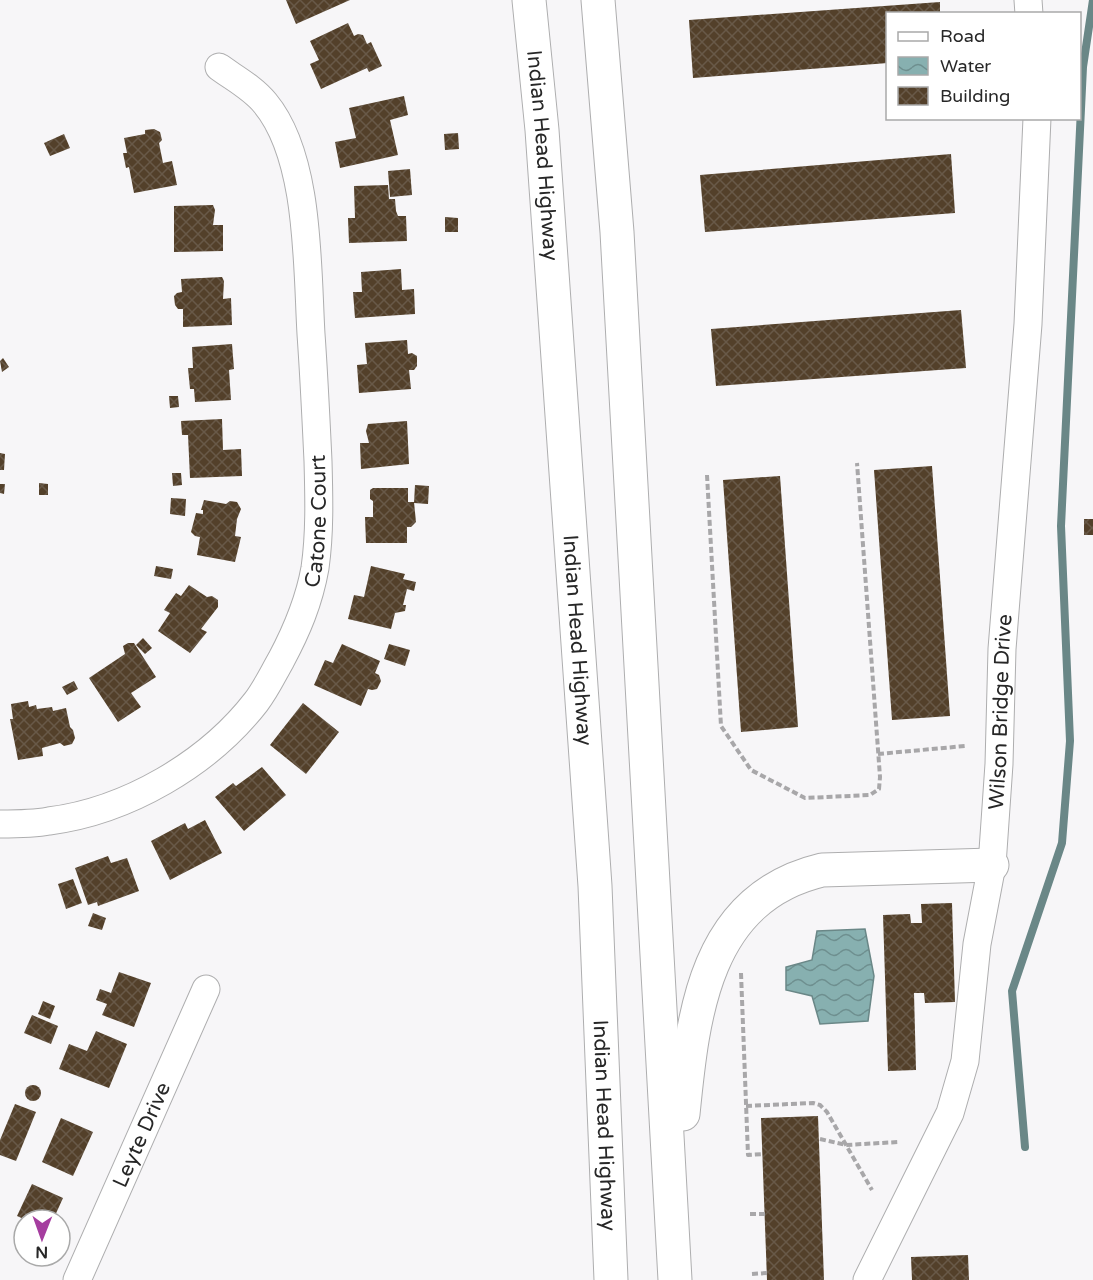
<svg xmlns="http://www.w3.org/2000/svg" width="1093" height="1280" viewBox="0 0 1093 1280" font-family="'Varela Round',sans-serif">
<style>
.water{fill:url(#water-waves);stroke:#6a8787;stroke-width:1.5}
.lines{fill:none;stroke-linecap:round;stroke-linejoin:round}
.stream{stroke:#6a8787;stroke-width:8}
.building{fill:url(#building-cross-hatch)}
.minor-casing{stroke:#aeaeaf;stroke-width:29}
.highway-casing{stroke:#aeaeaf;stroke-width:35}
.path{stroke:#a8a7a9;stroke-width:4;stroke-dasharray:6 3;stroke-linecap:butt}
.minor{stroke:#fff;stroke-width:27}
.highway{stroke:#fff;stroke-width:33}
.labels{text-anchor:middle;stroke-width:6;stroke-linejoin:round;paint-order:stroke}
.street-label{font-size:21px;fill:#272727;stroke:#fff}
</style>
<defs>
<pattern id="water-waves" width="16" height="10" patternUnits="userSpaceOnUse" patternTransform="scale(1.5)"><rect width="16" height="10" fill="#87b0b0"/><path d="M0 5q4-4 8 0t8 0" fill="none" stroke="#6e8f8f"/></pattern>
<pattern id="building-cross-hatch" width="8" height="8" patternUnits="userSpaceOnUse" patternTransform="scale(1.5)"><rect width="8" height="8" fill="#53402a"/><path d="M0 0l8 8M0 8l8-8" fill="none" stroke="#685948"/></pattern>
</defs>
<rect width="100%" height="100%" fill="#f7f6f8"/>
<polygon class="water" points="865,929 874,976 868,1021 820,1024 812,996 786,990 786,967 812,960 817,931"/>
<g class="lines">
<polyline class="stream" points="1025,1147 1012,991 1062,843 1070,741 1061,526 1083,67 1093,0"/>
</g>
<g class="building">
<polygon points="286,0 350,0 296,24"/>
<polygon points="940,2 940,14 888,14 888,63 693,78 689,20"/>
<polygon points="348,23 354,36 358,34 363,35 367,44 371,42 382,66 369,72 367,68 321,89 310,64 319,60 310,41"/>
<polygon points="404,96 408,115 390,120 398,155 340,168 335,142 356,138 349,108"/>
<polygon points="154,129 160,132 162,140 159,143 163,163 172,161 177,185 134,193 129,167 126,168 123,153 127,153 124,138 145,134 145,130"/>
<polygon points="458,133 459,149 445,150 444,134"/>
<polygon points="64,134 70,148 50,156 44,143"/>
<polygon points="951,154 955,213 705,232 700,175"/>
<polygon points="410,169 412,195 390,197 388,171"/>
<polygon points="388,185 389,199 395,199 396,211 398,216 406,216 407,241 349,243 348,218 355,218 354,186"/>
<polygon points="213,205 215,210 213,225 223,225 223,251 174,252 174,206"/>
<polygon points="445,217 458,218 458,232 445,232"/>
<polygon points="401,269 402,290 414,289 415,314 355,318 353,292 362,292 361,272"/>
<polygon points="222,277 224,281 223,299 231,298 232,325 183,327 183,309 178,309 175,305 174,296 177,293 182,292 181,279"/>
<polygon points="961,310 966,368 716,386 711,329"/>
<polygon points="407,340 408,354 412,353 417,356 417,366 414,370 409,370 411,389 359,393 357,365 367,364 365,343"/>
<polygon points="232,344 234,369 229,370 231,400 195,402 194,389 190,389 188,368 193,368 192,347"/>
<polygon points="3,358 9,367 2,372 0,361"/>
<polygon points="169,396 178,396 179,407 170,408"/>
<polygon points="222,419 223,450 241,449 242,476 190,478 188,435 182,435 181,421"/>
<polygon points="407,421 409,464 361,469 360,443 369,443 366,431 368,424"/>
<polygon points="0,453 5,454 4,470 0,470"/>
<polygon points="932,466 950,716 892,720 874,470"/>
<polygon points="172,473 181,473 182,485 173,486"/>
<polygon points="780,476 798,727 741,732 723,480"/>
<polygon points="39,483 48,484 48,495 39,495"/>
<polygon points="0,484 5,484 4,494 0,493"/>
<polygon points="415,485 429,486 428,504 414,503"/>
<polygon points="373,488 408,488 408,502 414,502 416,522 411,527 407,527 407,543 366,543 365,517 373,517 373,501 370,499 370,490"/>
<polygon points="171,498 186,499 185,516 170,514"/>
<polygon points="204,500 226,504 230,501 237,502 241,509 237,519 235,536 241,537 235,562 197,555 200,537 195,536 191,532 196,513 203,514 203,510 201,510"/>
<rect x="1084" y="519" width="9" height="16"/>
<polygon points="156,566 173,569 171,579 154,576"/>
<polygon points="371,566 405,574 403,579 416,582 414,591 407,589 403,605 406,605 405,611 395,613 391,629 348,619 354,595 364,597"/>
<polygon points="189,585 207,597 212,596 218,600 218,607 201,629 207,632 190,653 158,631 170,613 164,610 176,593 181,596"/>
<polygon points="143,638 152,648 145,654 136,645"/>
<polygon points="128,643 134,643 156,677 131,693 141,707 118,722 89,678 125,654 123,646"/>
<polygon points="342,644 380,661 375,673 379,675 381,681 377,689 372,690 368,689 361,706 314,685 325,660 333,663"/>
<polygon points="389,644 410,650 405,666 384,659"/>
<polygon points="74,681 78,689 67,695 62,687"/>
<polygon points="28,701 29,707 36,705 37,709 52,707 53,711 66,708 70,727 73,730 75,738 72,744 64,746 60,743 42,748 43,756 18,760 10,719 13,719 11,704"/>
<polygon points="303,703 339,732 306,774 270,745"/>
<polygon points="262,767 286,795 244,831 215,797 233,783 236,786"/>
<polygon points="205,820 222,853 170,880 151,841 185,823 188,829"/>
<polygon points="108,856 111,863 127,858 139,891 98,906 97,902 88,905 75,868"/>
<polygon points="73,879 82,903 66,909 58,884"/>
<polygon points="952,903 955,1002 925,1003 924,993 914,993 916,1070 888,1071 883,915 910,914 911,923 922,923 921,904"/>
<polygon points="93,913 106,918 102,930 88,926"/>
<polygon points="119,972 151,983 134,1027 102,1015 107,1004 96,1000 100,989 111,993"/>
<polygon points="43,1001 55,1006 50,1019 38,1014"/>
<polygon points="32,1015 58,1026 51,1044 24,1033"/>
<polygon points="96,1031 127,1044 109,1088 59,1069 69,1044 87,1051"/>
<circle cx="33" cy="1093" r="8"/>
<polygon points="15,1104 36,1112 16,1161 0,1155 0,1140"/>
<polygon points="818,1116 824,1280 767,1280 761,1118"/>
<polygon points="61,1118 93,1132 73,1176 42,1162"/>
<polygon points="32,1184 63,1198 53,1220 26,1220 17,1216"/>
<polygon points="968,1255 969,1280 912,1280 911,1257"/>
</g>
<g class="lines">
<g class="minor-casing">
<g id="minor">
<polyline points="1028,0 1029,14"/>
<path id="s1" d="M0 824C16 824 33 824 49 821 127 811 208 764 256 702 266 689 273 674 281 660 297 630 309 602 315 568 320 533 319 497 318 461 316 419 314 376 311 334 307 266 310 157 265 103 253 88 234 78 219 67"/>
<path id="s2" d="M77 1280 206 989"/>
<path id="s3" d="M867 1280 950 1113 965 1061 977 944 992 865 999 764 1002 649 1028 324 1037 118"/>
</g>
</g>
<g class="highway-casing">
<g id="highway">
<path id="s4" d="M529 0 542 130 595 886 611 1280"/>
<polyline points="598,0 617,232 675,1280"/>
<path d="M683 1114C693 1013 705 898 822 870L992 865"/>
</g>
</g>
<g class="path">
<polyline points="707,475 721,726 751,770 805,798 870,795 879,789 880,777 857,463"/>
<polyline points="878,754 965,746"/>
<polyline points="741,973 748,1155 763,1154"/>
<polyline points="746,1106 813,1103 820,1105 827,1112 872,1190"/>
<polyline points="820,1139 846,1145 898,1142"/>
<polyline points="750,1214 765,1214"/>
<polyline points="752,1274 767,1273"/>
</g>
<use href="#minor" class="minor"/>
<use href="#highway" class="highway"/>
</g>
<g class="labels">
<g class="street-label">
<text dy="7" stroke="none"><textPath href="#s4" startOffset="156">Indian Head Highway</textPath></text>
<text dy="7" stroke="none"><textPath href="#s1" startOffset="488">Catone Court</textPath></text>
<text dy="7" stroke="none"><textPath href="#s4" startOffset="642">Indian Head Highway</textPath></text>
<text dy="7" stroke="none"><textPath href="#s3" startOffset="592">Wilson Bridge Drive</textPath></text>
<text dy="7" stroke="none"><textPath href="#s4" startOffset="1128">Indian Head Highway</textPath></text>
<text dy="7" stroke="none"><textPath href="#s2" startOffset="159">Leyte Drive</textPath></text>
</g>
</g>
<rect x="886" y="12" width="195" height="108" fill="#ffffff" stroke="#a9a9a9" stroke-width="1.5"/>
<rect x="898" y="32" width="30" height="9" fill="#ffffff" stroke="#a9a9a9" stroke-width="1.5"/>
<text x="940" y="42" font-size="18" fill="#272727">Road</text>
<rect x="898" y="57" width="30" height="18" fill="url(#water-waves)" stroke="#a9a9a9" stroke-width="1.5"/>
<text x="940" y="72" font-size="18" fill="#272727">Water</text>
<rect x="898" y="87" width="30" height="18" fill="url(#building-cross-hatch)" stroke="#a9a9a9" stroke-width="1.5"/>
<text x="940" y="102" font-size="18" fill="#272727">Building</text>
<g transform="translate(42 1238) rotate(181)"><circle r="28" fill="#ffffff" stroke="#a9a9a9" stroke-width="1.5"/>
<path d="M0-4.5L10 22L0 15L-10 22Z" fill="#a53d9f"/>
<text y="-9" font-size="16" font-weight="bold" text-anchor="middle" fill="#272727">N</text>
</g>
</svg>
